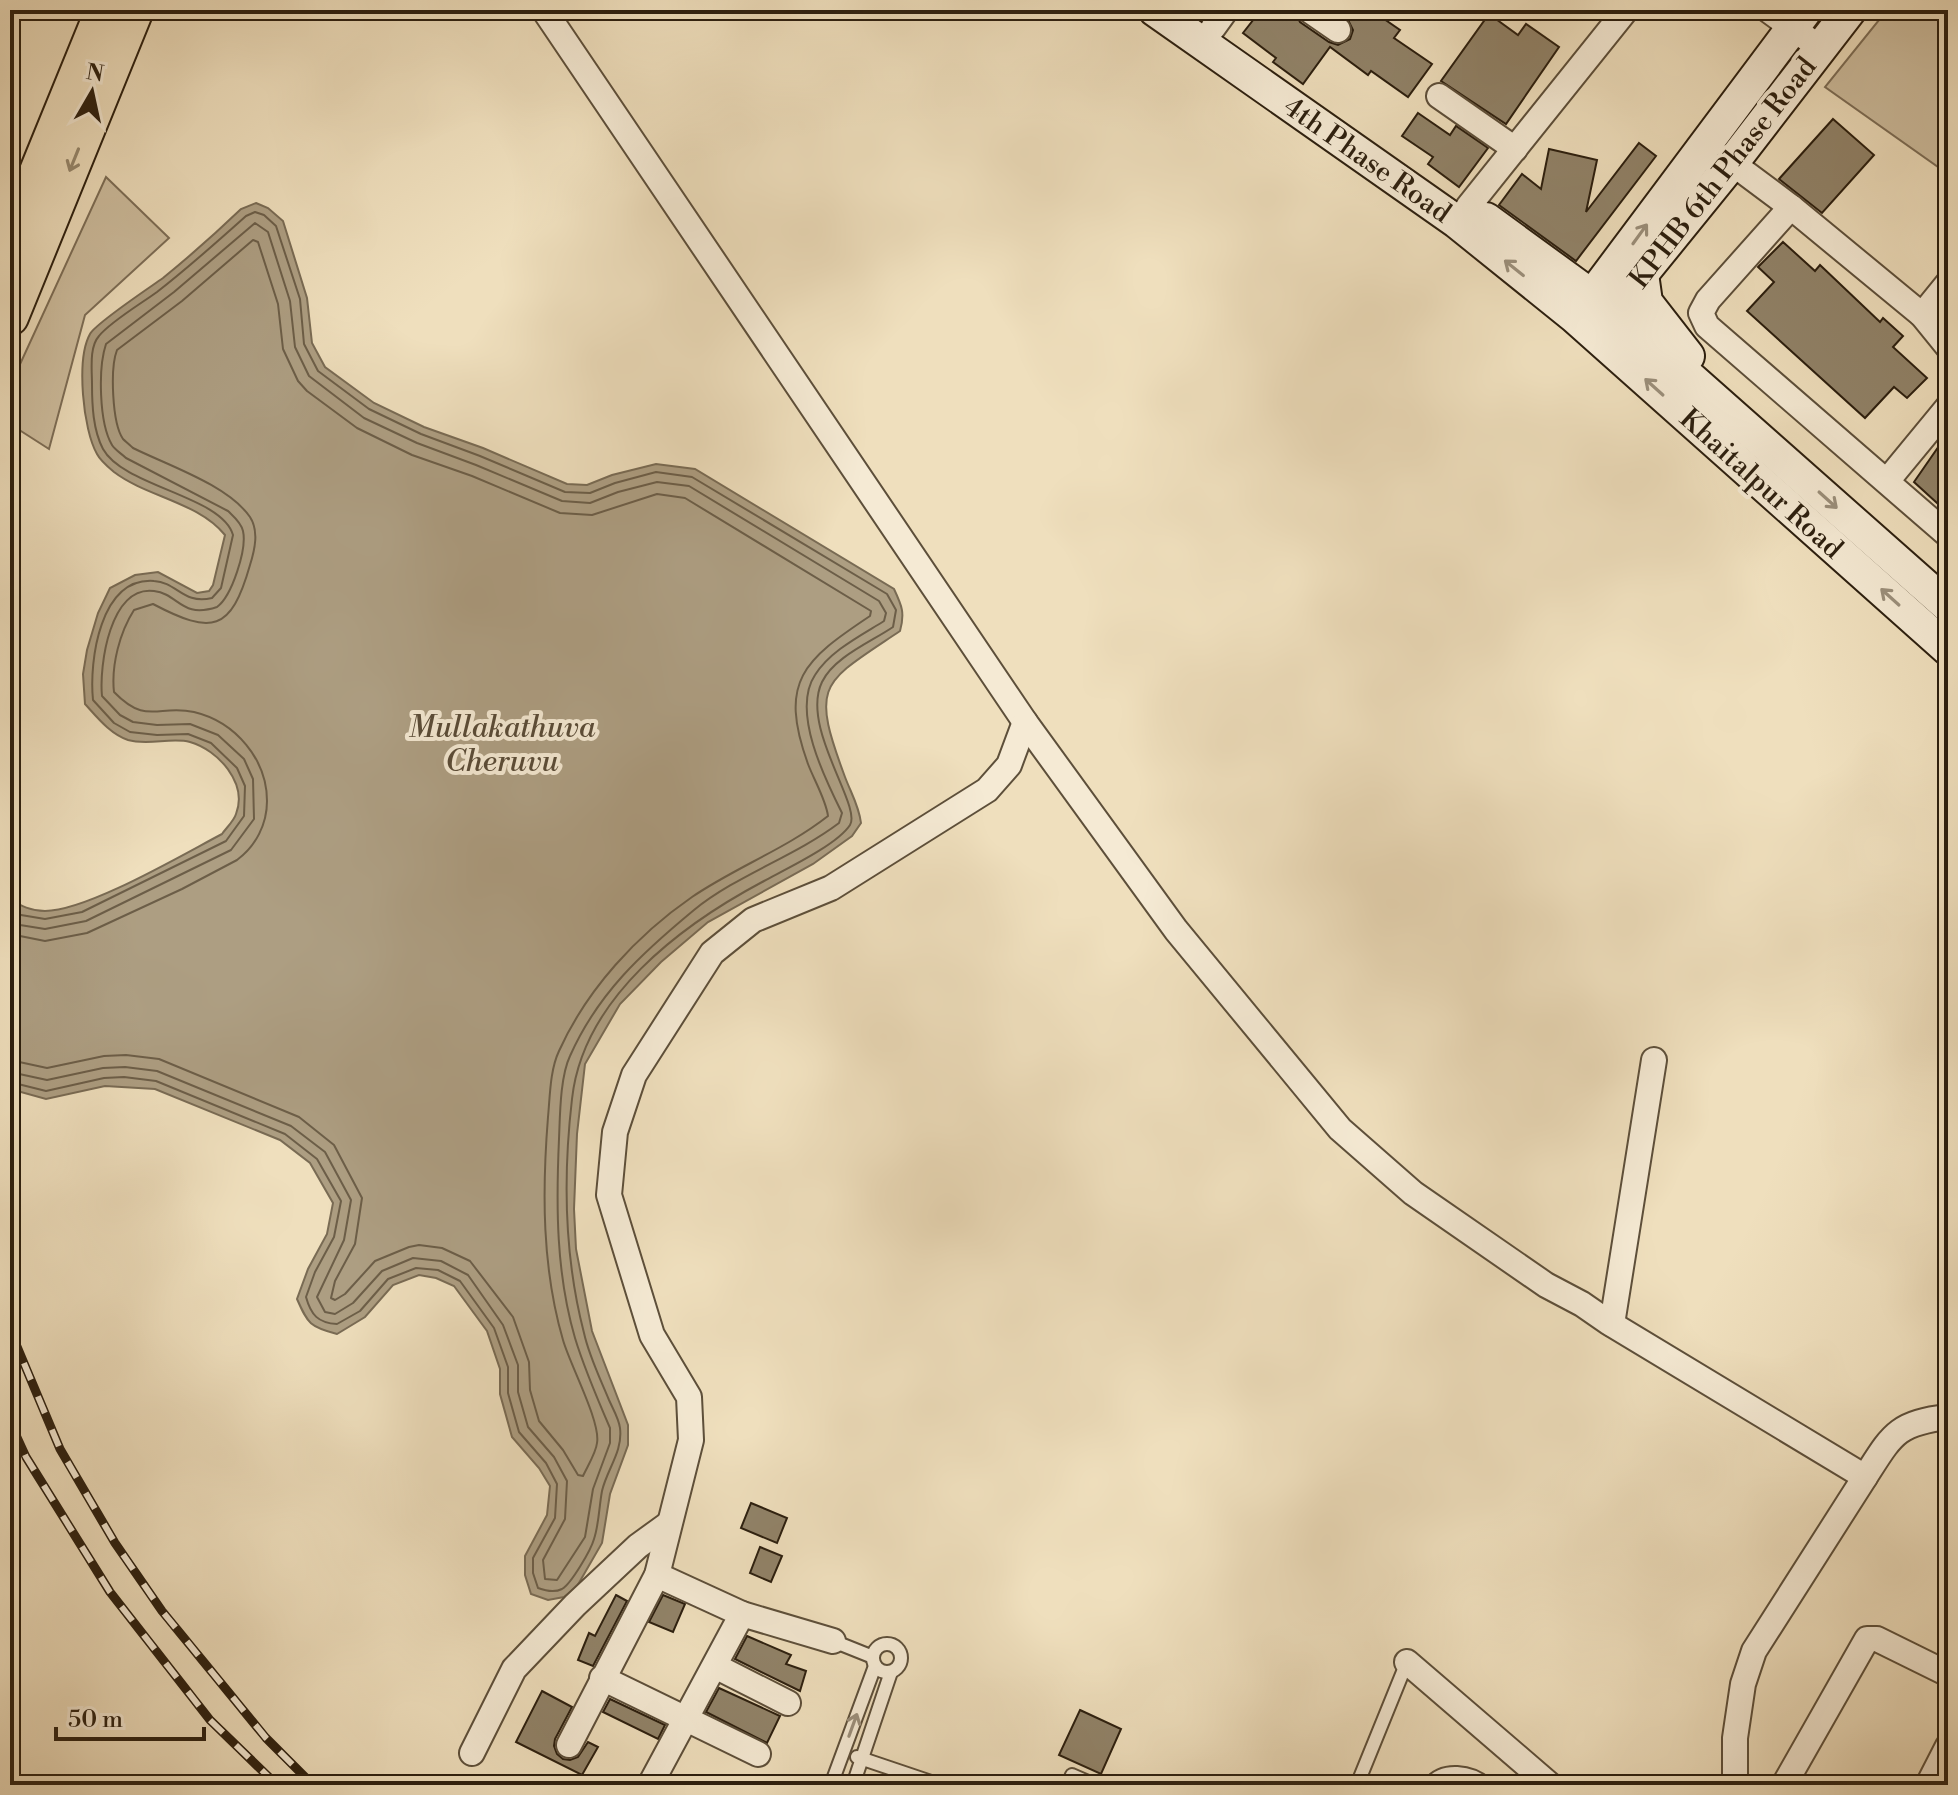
<svg xmlns="http://www.w3.org/2000/svg" width="1958" height="1795" viewBox="0 0 1958 1795" font-family="'Libre Bodoni',serif">
<style>
.green{fill:#cebe9f;stroke:#7d6e57;stroke-width:2}
.water{fill:#ad9e82;stroke:#796b54;stroke-width:2}
.lines{fill:none;stroke-linecap:round;stroke-linejoin:round}
.shore{stroke:#6c5e48;stroke-width:2}
.building{fill:#918369;stroke:#2c1f0f;stroke-width:2}
.lane-casing{stroke:#5d4f3a;stroke-width:16}
.street-casing{stroke:#5d4f3a;stroke-width:28}
.secondary-casing{stroke:#2c1f0f;stroke-width:36}
.primary-casing{stroke:#2c1f0f;stroke-width:40}
.lane{stroke:#f5ead4;stroke-width:12}
.street{stroke:#f5ead4;stroke-width:24}
.secondary{stroke:#f5ead4;stroke-width:32}
.primary{stroke:#efdfbd;stroke-width:36}
.rail-casing{stroke:#2c1f0f;stroke-width:9}
.rail{stroke:#f5ead4;stroke-width:6;stroke-dasharray:18;stroke-linecap:butt}
.oneway{stroke:#97896f}
.oneway2{stroke:#9b8f7b}
.labels{text-anchor:middle;stroke-width:8;stroke-linejoin:round;paint-order:stroke}
.street-label{font-size:28px;fill:#2c1f0f;stroke:#f5ead4}
.water-label{font-size:30px;font-style:italic;fill:#594b37;stroke:#f5ead4}
</style>
<rect width="100%" height="100%" fill="#efdfbd"/>
<filter id="stains"><feTurbulence type="fractalNoise" baseFrequency=".0025" numOctaves="4"/><feColorMatrix values="0 0 0 0 .2 0 0 0 0 .09 0 0 0 0 .02 0 0 0 .5 -.17"/></filter>
<radialGradient id="worn" r=".72"><stop offset=".6" stop-color="#630" stop-opacity="0"/><stop offset="1" stop-color="#630" stop-opacity=".3"/></radialGradient>
<g class="green">
<polygon points="1887,10 1948,10 1948,174 1825,87"/>
<polygon points="106,177 169,238 85,315 49,449 10,424 10,386"/>
</g>
<path class="water" d="M256 203 268 208 283 221 307 298 312 343 325 367 374 403 424 427 483 448 567 484 587 485 612 475 656 464 695 469 894 589C902 606 905 613 900 631 821 684 810 683 845 777 851 793 859 806 861 823L852 836 813 864 708 922 661 962 620 1004 585 1064 577 1134 574 1209 576 1249 592 1331 628 1425V1445L610 1494 602 1543 576 1588 564 1597 548 1600 531 1594 525 1575V1556L547 1515 550 1486 539 1468 512 1437 500 1394V1369L487 1331 454 1286 436 1278 419 1275 393 1285 365 1317 337 1334C310 1327 308 1324 297 1299L308 1269 327 1234 333 1203 310 1163 280 1140 155 1089 105 1086 46 1099 10 1089V899C21 906 31 911 45 911 87 911 182 855 222 834 226 828 234 821 236 814 248 783 218 750 190 742 171 737 148 746 128 740 110 734 97 717 85 704L83 674 87 650 98 613 110 588 135 575 158 572 197 593 209 591 213 585 225 535C198 502 147 497 114 472 108 467 100 460 97 454 83 430 76 359 90 334 96 323 149 288 163 278 190 256 216 233 241 209Z"/>
<g class="lines">
<g class="shore">
<path d="M10 908 21 915 45 919 82 912 226 841 244 816 245 786 237 768 211 743 188 734 157 735 130 732 114 723 93 700C89 661 100 577 154 581 177 582 183 605 212 598L221 588 233 535C222 496 124 487 103 449 93 430 92 405 92 384 92 370 89 347 99 336 110 322 142 303 157 292 188 268 217 242 246 216L255 212 264 215 276 226 300 299 304 344 318 371 369 409 421 434 480 456 565 492 590 493 615 483 656 472 692 477 887 594 896 610 893 627C871 642 834 657 822 682 800 727 862 806 850 825 837 845 786 869 764 881 681 925 583 998 572 1099 563 1176 564 1256 584 1333 589 1356 600 1378 609 1400 613 1409 619 1419 620 1428 623 1452 607 1469 602 1491 599 1507 599 1524 594 1539 591 1550 571 1584 562 1589 554 1593 546 1591 538 1588L533 1573V1558L555 1518 557 1484 546 1463 519 1432 508 1393V1367L494 1328 460 1281 438 1270 416 1268 388 1279 360 1311 337 1324C318 1323 311 1315 306 1297L315 1272 334 1237 341 1201 317 1159 285 1134 156 1081 124 1077 104 1078 46 1091 10 1082"/>
<path d="M10 920 20 925 45 929 86 921 231 850 254 819 253 779 244 759 218 735 190 724 157 725 133 722 120 715 102 696C99 666 110 585 154 591 179 594 181 619 217 607 232 596 247 549 243 531 241 522 233 516 228 511L126 458C122 454 115 450 112 445 99 423 98 368 106 344L174 292 255 223 268 232 290 301 295 347 309 376 364 418 417 443 476 465 562 501 590 503 618 492 657 482 689 486 879 601 886 613 884 621C860 636 830 651 815 675 791 711 825 779 842 813L839 823C794 857 737 875 694 910 642 953 598 993 570 1056 560 1077 560 1116 559 1139 556 1206 556 1273 575 1338 584 1368 597 1398 610 1428V1443L593 1489 585 1537 557 1580 545 1579 543 1560 565 1519 567 1481 554 1457 528 1427 518 1392V1365L503 1325 468 1275 441 1261 413 1258 382 1271 353 1303 335 1314 325 1312 317 1297 344 1240 351 1200 325 1152 291 1126 157 1071 125 1067 103 1068 47 1080 10 1072"/>
<path d="M10 934 45 941 87 933 182 889 237 860C256 846 267 824 267 801 267 760 236 722 194 712 158 704 147 726 114 692 111 665 120 632 134 610L153 604C212 635 231 632 250 565 255 549 259 531 250 517 228 485 167 465 133 448 132 447 124 440 123 439 112 423 110 368 117 350L182 301 253 240 258 242 278 304 283 349 298 381 307 391 357 428 412 455 472 476 560 513 592 515 657 494 685 498 871 611 870 616C804 660 778 681 808 764 814 780 826 800 828 816 786 849 736 867 692 897 637 935 587 989 559 1051 550 1070 550 1096 548 1117 542 1192 542 1268 563 1340 570 1365 601 1422 597 1443 596 1453 587 1467 583 1476L578 1475 563 1450 539 1421 530 1390 529 1362 513 1317 470 1261 442 1248 419 1245 409 1247 375 1261 345 1294 335 1300 331 1298 335 1281 355 1244 362 1198 334 1145 299 1117 159 1059 126 1055 104 1056 47 1068 10 1060"/>
</g>
</g>
<g class="building">
<polygon points="1261,10 1294,10 1300,22 1329,42 1338,45 1350,39 1353,30 1347,18 1335,10 1371,10 1400,30 1394,38 1432,64 1408,97 1371,71 1368,75 1330,47 1303,84 1273,62 1276,58 1243,33"/>
<polygon points="1489,14 1518,35 1526,24 1559,47 1506,124 1441,81"/>
<polygon points="1418,113 1450,135 1456,126 1488,148 1459,187 1428,164 1433,157 1402,136"/>
<polygon points="1833,119 1874,155 1822,213 1779,179"/>
<polygon points="1639,143 1656,156 1576,261 1499,205 1522,174 1541,189 1549,149 1597,160 1586,212"/>
<polygon points="1783,242 1815,271 1820,265 1880,322 1883,318 1903,336 1893,347 1927,378 1907,398 1894,387 1865,418 1747,311 1774,282 1758,267"/>
<polygon points="1948,433 1948,513 1914,482"/>
<polygon points="751,1503 787,1518 777,1543 741,1528"/>
<polygon points="760,1547 782,1556 771,1582 750,1573"/>
<polygon points="616,1595 627,1601 593,1666 578,1660 589,1633 595,1636"/>
<polygon points="663,1595 685,1604 673,1632 649,1622"/>
<polygon points="747,1636 791,1655 786,1664 806,1671 800,1691 735,1659"/>
<polygon points="719,1688 780,1716 767,1743 706,1712"/>
<polygon points="542,1691 572,1707 555,1739 554,1746 557,1754 563,1759 570,1760 578,1757 588,1742 598,1747 582,1775 516,1742"/>
<polygon points="610,1699 665,1725 658,1739 603,1712"/>
<polygon points="1080,1710 1121,1729 1101,1774 1059,1755"/>
</g>
<g class="lines">
<g class="lane-casing">
<g id="lane">
<polyline points="833,1641 873,1657"/>
<circle cx="887" cy="1658" r="14"/>
<polyline points="857,1757 940,1785"/>
<polyline points="831,1785 875,1666"/>
<polyline points="853,1785 891,1672"/>
<polyline points="1068,1785 1072,1775 1095,1785"/>
<polyline points="1357,1785 1407,1662"/>
<path d="M1429 1785C1443 1767 1471 1771 1487 1785"/>
</g>
</g>
<g class="street-casing">
<g id="street">
<path d="M544 10 1025 722 1176 930 1340 1129 1413 1193 1546 1285 1582 1304 1608 1322 1865 1477C1892 1435 1896 1423 1948 1417"/>
<polyline points="1309,10 1338,30"/>
<polyline points="1768,10 1820,48"/>
<polyline points="1213,28 1226,10"/>
<polyline points="1439,96 1515,149"/>
<polyline points="1732,163 1791,207 1922,315 1948,347"/>
<polyline points="1468,207 1626,10"/>
<polyline points="1791,207 1708,300 1701,313 1707,326 1948,535"/>
<polyline points="1922,315 1948,283"/>
<polyline points="1887,481 1948,407"/>
<polyline points="1612,1324 1654,1060"/>
<polyline points="742,1614 833,1641"/>
<polyline points="1407,1662 1550,1785"/>
<polyline points="715,1666 788,1703"/>
<polyline points="602,1678 758,1754"/>
<polyline points="569,1745 657,1575 691,1440 689,1397 652,1335 609,1195 615,1132 634,1075 712,953 753,920 831,888 987,790 1009,765 1025,722"/>
<polyline points="472,1753 514,1669 575,1605 638,1546 667,1525"/>
<polyline points="650,1785 742,1614 657,1575"/>
<polyline points="1735,1785 1735,1738 1743,1684 1754,1651 1865,1477"/>
<polyline points="1784,1785 1867,1639 1877,1639 1948,1674"/>
<polyline points="1928,1785 1948,1746"/>
</g>
</g>
<g class="secondary-casing">
<g id="secondary">
<polyline points="1155,10 1457,222 1575,317 1948,649"/>
<polyline points="1486,219 1593,297 1644,337 1948,606"/>
<polyline points="1642,274 1646,302 1688,356"/>
<polyline points="1580,312 1806,10"/>
<polyline points="1598,328 1732,163 1850,10"/>
</g>
</g>
<g class="primary-casing">
<g id="primary">
<polyline points="10,240 104,10"/>
<polyline points="10,317 135,10"/>
</g>
</g>
<use href="#lane" class="lane"/>
<use href="#street" class="street"/>
<use href="#secondary" class="secondary"/>
<use href="#primary" class="primary"/>
<g class="rail-casing">
<g id="rail">
<polyline points="10,1330 60,1449 115,1543 162,1611 266,1738 313,1785"/>
<polyline points="10,1422 26,1457 110,1592 210,1720 277,1785"/>
</g>
</g>
<use href="#rail" class="rail"/>
</g>
<defs><path id="oneway-shaft" d="M-6 0H5M1.5-3L5.5 0L1.5 3" fill="none" stroke-width="1.6" stroke-linecap="round" stroke-linejoin="round" transform="scale(2)"/></defs>
<use class="oneway" href="#oneway-shaft" transform="translate(74 160) rotate(112)"/>
<g class="oneway2">
<use href="#oneway-shaft" transform="translate(1640 234) rotate(-54)"/>
<use href="#oneway-shaft" transform="translate(1514 268) rotate(-141)"/>
<use href="#oneway-shaft" transform="translate(1654 387) rotate(-138)"/>
<use href="#oneway-shaft" transform="translate(1828 500) rotate(42)"/>
<use href="#oneway-shaft" transform="translate(1890 597) rotate(-138)"/>
<use href="#oneway-shaft" transform="translate(853 1725) rotate(-70)"/>
</g>
<g class="labels">
<g class="street-label">
<text transform="translate(1368 159) rotate(35)" y="10">4th Phase Road</text>
<text transform="translate(1722 172) rotate(-52)" y="10">KPHB 6th Phase Road</text>
<text transform="translate(1762 483) rotate(42)" y="10">Khaitalpur Road</text>
</g>
<g class="water-label">
<text x="502" y="737">Mullakathuva<tspan x="502" dy="34">Cheruvu</tspan></text>
</g>
</g>
<rect width="1958" height="1795" fill="none" stroke="#efdfbd" stroke-width="40"/>
<rect x="12" y="12" width="1934" height="1771" fill="none" stroke="#2c1f0f" stroke-width="4"/>
<rect x="20" y="20" width="1918" height="1755" fill="none" stroke="#2c1f0f" stroke-width="2"/>
<g transform="translate(92 92) rotate(9)" stroke="#f5ead4" stroke-width="6" paint-order="stroke">
<path d="M0-6L14 30L0 20L-14 30Z" fill="#2c1f0f"/>
<text y="-12" font-size="22" font-weight="bold" text-anchor="middle" fill="#2c1f0f">N</text>
</g>
<path d="M56 1727v12h148v-12" fill="none" stroke="#2c1f0f" stroke-width="4"/>
<text x="68" y="1727" font-size="24" fill="#2c1f0f" stroke="#f5ead4" stroke-width="6" paint-order="stroke">50 m</text>
<rect width="100%" height="100%" filter="url(#stains)"/>
<rect width="100%" height="100%" fill="url(#worn)"/>
</svg>
